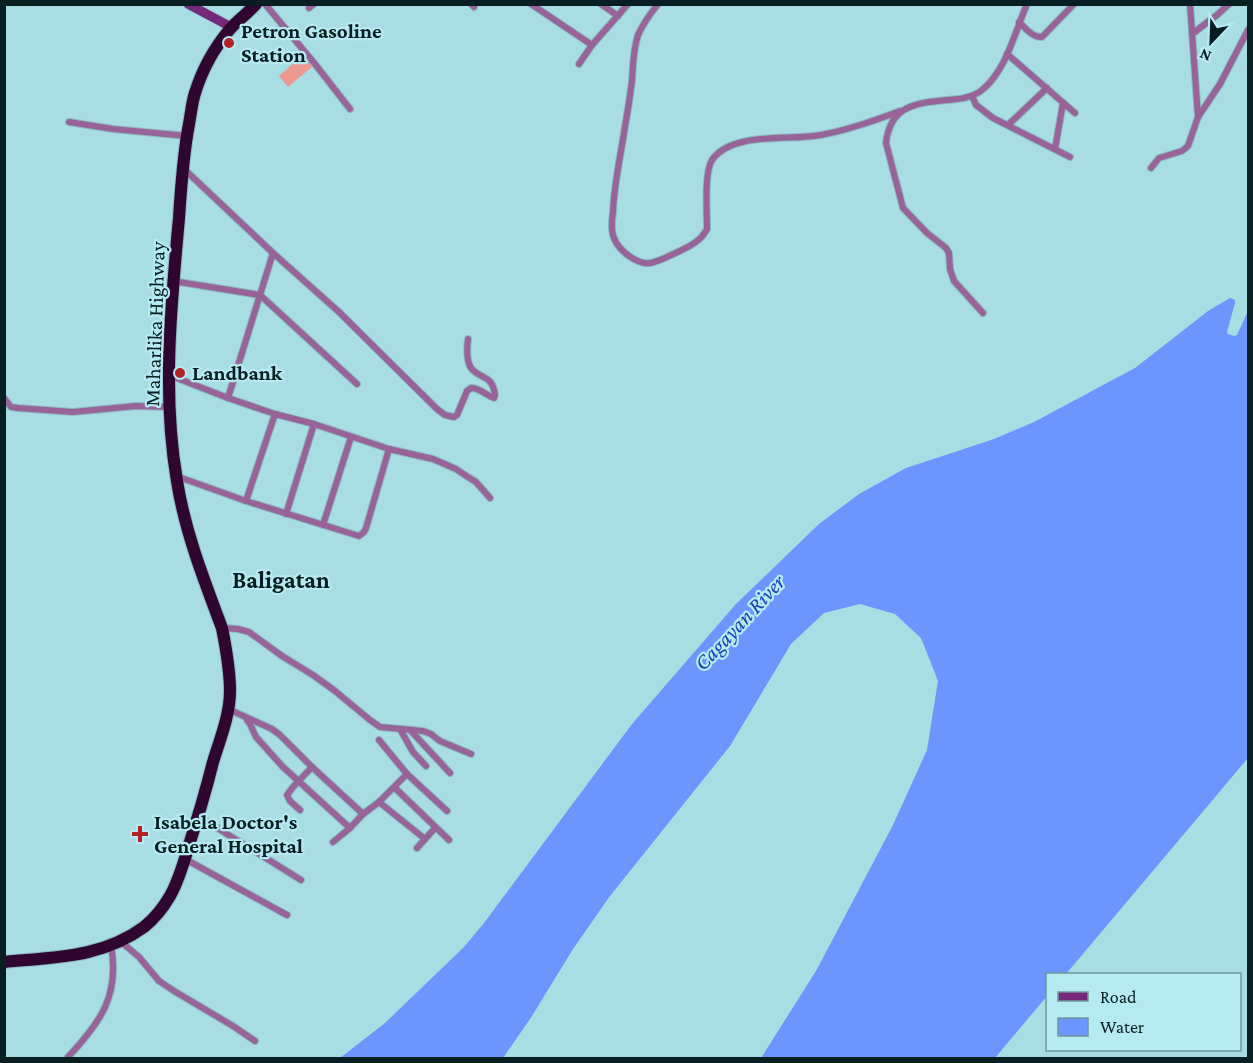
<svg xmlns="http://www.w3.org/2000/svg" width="1253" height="1063" viewBox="0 0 1253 1063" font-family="'Crimson Pro',serif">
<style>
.green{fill:#ed9991}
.water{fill:#6c95fd}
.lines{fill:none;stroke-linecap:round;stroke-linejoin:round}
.street-casing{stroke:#8bbbc0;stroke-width:8}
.secondary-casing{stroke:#8bbbc0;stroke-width:10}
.highway-casing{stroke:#8bbbc0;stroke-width:14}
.street{stroke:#976398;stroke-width:6}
.secondary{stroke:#76287a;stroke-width:9}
.highway{stroke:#2e0630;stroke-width:12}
.poi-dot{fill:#b22124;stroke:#b5eaf0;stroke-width:2}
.labels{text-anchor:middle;stroke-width:4.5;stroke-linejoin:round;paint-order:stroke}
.poi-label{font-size:21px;font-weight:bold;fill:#091e21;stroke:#b5eaf0;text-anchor:start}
.street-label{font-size:21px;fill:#091e21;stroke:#b5eaf0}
.water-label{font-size:22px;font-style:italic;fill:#1e3fb4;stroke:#b5eaf0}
.quarter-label{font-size:24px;font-weight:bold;fill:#091e21;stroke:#b5eaf0}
</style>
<rect width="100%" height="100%" fill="#a8dde3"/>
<polygon class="green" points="303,55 313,66 288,87 279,76"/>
<polygon class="water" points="1230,298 1235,300 1235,303 1227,332 1228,334 1234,336 1237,335 1248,311 1248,758 1066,974 1048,974 1047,996 995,1058 761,1058 816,971 893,825 927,750 938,681 921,638 895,614 860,604 824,613 791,644 730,746 610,896 573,949 532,1016 503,1058 340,1058 385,1023 464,947 484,923 632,724 736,604 819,524 859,494 906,468 994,439 1034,422 1135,368 1208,311"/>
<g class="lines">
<g class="street-casing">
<g id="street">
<polyline points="265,4 315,64 350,109"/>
<polyline points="471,4 474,7"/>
<polyline points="531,4 592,45"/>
<polyline points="601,4 618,16"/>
<path d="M658 4C650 14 643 24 638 35 633 50 633 65 632 81 630 96 628 111 625 126 621 155 614 183 613 212 612 219 611 228 613 235 615 243 622 251 629 256 645 267 651 264 667 257 681 250 700 244 707 229 707 212 704 173 712 160 732 131 790 141 821 135 848 130 874 121 900 111"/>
<polyline points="1190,4 1198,117"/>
<polyline points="309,8 314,4"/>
<path d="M1019 22C1025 28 1033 38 1042 37L1074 4"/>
<polyline points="1192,34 1217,15 1229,4"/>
<polyline points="1007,54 1075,113"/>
<polyline points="579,64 592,45 628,4"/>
<polyline points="972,96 976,105 993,118 1070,157"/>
<polyline points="69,122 113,129 187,136"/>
<polyline points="1008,125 1047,88"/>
<polyline points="1055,149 1063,103"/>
<polyline points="1151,168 1159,158 1182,151 1188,146 1198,117 1220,84 1248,30"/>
<path d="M184 169 273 253 339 312 437 409 445 415 454 417 457 415 467 391 471 388C481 388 485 395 494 398L495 395C492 373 480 380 471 368 466 360 467 347 468 339"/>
<polyline points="173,281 260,295 357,384"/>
<path d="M983 313 954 281 950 269 949 253 946 248 927 233 903 208 886 143C890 106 915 103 947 100 959 99 972 98 982 90 1006 71 1015 32 1027 4"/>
<polyline points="169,375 228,398 275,414 314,424 389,449 433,459 456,469 468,477 476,482 490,498"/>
<polyline points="4,398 11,407 18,408 73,412 136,406 169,407"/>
<polyline points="228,398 273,253"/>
<polyline points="176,476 246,501 359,536 364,532 366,528 389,449"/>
<polyline points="246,501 275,414"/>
<polyline points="286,514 314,424"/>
<polyline points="323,525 351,437"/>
<polyline points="223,628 238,629 249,632 282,656 313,675 335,691 370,720 380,727 423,731 431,734 440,741 471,754"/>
<polyline points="228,709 272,729 280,735 312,767 363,814"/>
<polyline points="247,720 250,724 256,737 283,767 350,828"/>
<polyline points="400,729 413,752 426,766"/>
<polyline points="411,731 450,773"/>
<polyline points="379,740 407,774 447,811"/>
<polyline points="395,788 449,840"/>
<polyline points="379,802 425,839"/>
<polyline points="300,810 290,801 287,795 293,787 312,767"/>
<polyline points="198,816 301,880"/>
<polyline points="333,842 350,828 363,814 379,802 407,774"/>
<polyline points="417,848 435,828"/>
<polyline points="185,859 287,915"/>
<polyline points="120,941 139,957 159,981 174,991 233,1026 255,1041"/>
<path d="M68 1057C101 1022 120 995 111 945"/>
</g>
</g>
<g class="secondary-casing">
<polyline id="secondary" points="188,4 231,27"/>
</g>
<g class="highway-casing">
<path id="highway" d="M4 962C54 957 102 958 144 927 154 919 163 908 170 896 179 880 184 862 189 845 198 817 206 790 213 762 220 739 230 715 230 691 230 670 226 648 222 628 204 580 185 532 177 481 162 394 171 306 179 218 181 187 183 155 189 124 191 113 192 102 195 93 202 70 215 47 230 29 238 20 248 13 256 4"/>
</g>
<use href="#street" class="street"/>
<use href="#secondary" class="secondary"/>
<use href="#highway" class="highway"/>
</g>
<g class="poi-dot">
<circle cx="229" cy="43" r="6"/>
<circle cx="180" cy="373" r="6"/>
<path d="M137 825h6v6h6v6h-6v6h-6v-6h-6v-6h6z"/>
</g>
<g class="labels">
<g class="poi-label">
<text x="241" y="38">Petron Gasoline<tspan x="241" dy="24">Station</tspan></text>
<text x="192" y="380">Landbank</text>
<text x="154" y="829">Isabela Doctor's<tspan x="154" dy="24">General Hospital</tspan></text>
</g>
<g class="street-label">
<text transform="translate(155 324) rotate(-88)" y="7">Maharlika Highway</text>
</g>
<g class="water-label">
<text transform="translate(739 622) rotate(-47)" y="8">Cagayan River</text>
</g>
<g class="quarter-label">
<text x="281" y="588">Baligatan</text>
</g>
</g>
<rect width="1253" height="1063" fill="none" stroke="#091e21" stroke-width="12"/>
<rect x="1046" y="973" width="195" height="78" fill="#b5eaf0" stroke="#70989d" stroke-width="1.5"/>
<rect x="1058" y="992" width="30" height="9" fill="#76287a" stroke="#70989d" stroke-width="1.5"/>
<text x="1100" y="1003" font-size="18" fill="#091e21">Road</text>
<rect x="1058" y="1018" width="30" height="18" fill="#6c95fd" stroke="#70989d" stroke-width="1.5"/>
<text x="1100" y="1033" font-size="18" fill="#091e21">Water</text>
<g transform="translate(1211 42) rotate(203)" stroke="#b5eaf0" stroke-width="4.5" paint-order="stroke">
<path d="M0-4.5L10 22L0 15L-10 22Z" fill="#091e21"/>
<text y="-9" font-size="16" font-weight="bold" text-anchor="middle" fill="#091e21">N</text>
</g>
</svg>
